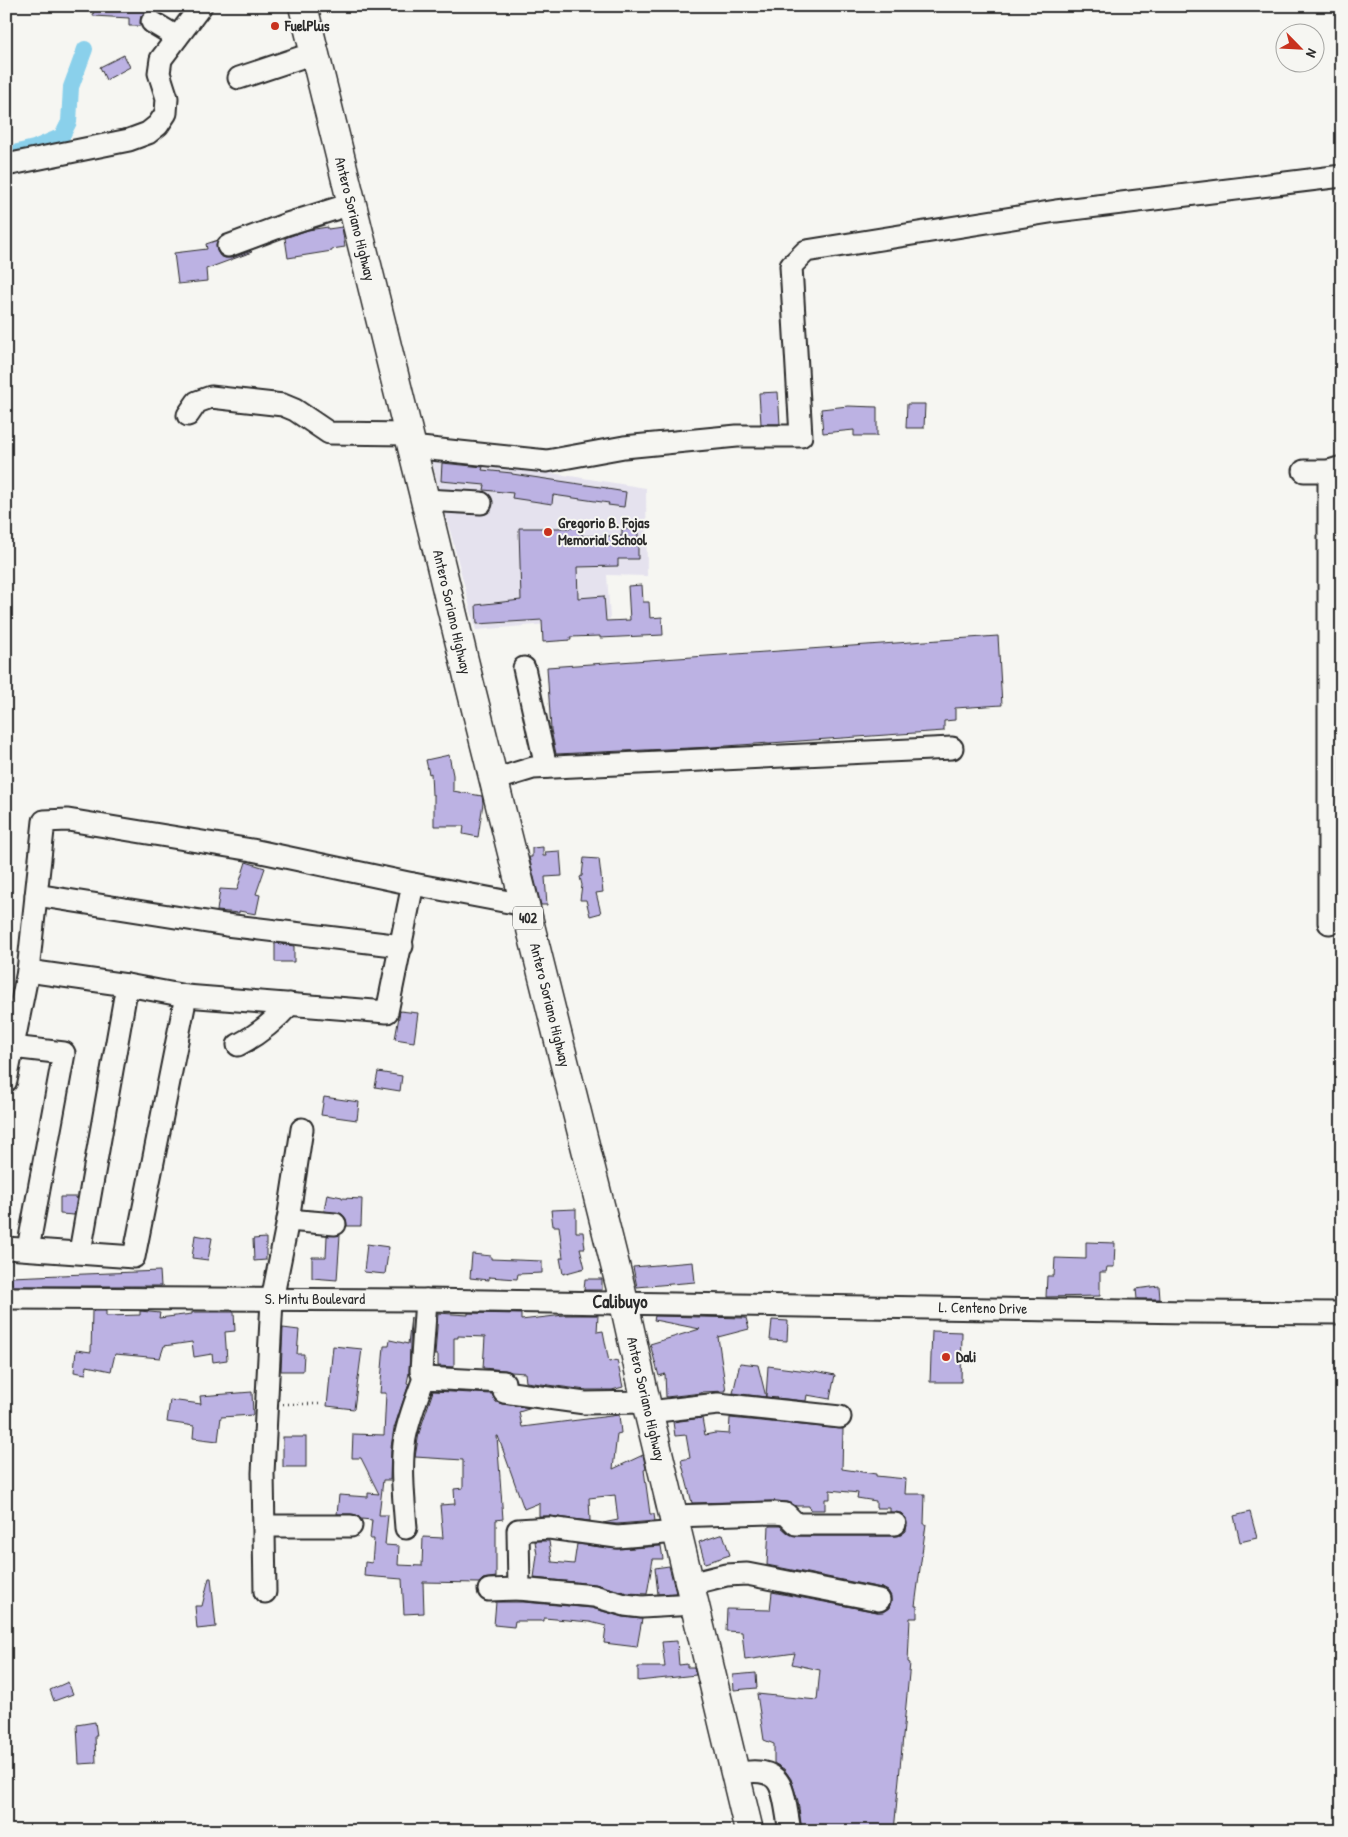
<svg xmlns="http://www.w3.org/2000/svg" width="1348" height="1837" viewBox="0 0 1348 1837" font-family="'Patrick Hand',sans-serif">
<style>
.built{fill:#e5e2ee}
.lines{fill:none;stroke-linecap:round;stroke-linejoin:round}
.canal{stroke:#8ad0eb;stroke-width:16}
.building{fill:#bcb2e3;stroke:#2b2b2b}
.minor-casing{stroke:#2b2b2b;stroke-width:25}
.major-casing{stroke:#2b2b2b;stroke-width:31}
.path{stroke:#2b2b2b;stroke-width:2.5;stroke-dasharray:1 4;stroke-linecap:butt}
.minor{stroke:#f6f6f2;stroke-width:21}
.major{stroke:#f6f6f2;stroke-width:28}
.poi-dot{fill:#c8321e;stroke:#f6f6f2;stroke-width:2}
.labels{text-anchor:middle;stroke-width:4;stroke-linejoin:round;paint-order:stroke}
.shield{fill:#f6f6f2;stroke:#686867;stroke-width:1}
.shield-label{font-size:14px;font-weight:bold;fill:#2b2b2b}
.poi-label{font-size:15px;font-weight:bold;fill:#2b2b2b;stroke:#f6f6f2;text-anchor:start}
.street-label{font-size:15px;fill:#2b2b2b;stroke:#f6f6f2}
.quarter-label{font-size:18px;font-weight:bold;fill:#2b2b2b;stroke:#f6f6f2}
</style>
<rect width="100%" height="100%" fill="#f6f6f2"/>
<filter id="ink" filterUnits="userSpaceOnUse"><feTurbulence type="fractalNoise" baseFrequency=".02" numOctaves="2"/><feDisplacementMap in="SourceGraphic" scale="10" xChannelSelector="R" yChannelSelector="G"/><feConvolveMatrix kernelMatrix="1 2 1 2 8 2 1 2 1" color-interpolation-filters="sRGB"/></filter>
<g filter="url(#ink)">
<polygon class="built" points="430,454 646,488 647,576 607,575 610,619 476,630"/>
<g class="lines">
<polyline class="canal" points="6,155 34,148 62,136 69,122 71,87 85,49"/>
</g>
<g class="building">
<polygon points="94,6 150,7 150,10 141,16 140,26 129,26 129,18 93,16"/>
<polygon points="124,55 130,67 106,80 100,67"/>
<polygon points="328,227 328,229 342,227 345,247 332,249 332,251 288,258 285,238 308,230"/>
<polygon points="218,240 216,244 217,251 220,256 225,258 232,258 251,251 252,252 206,269 207,281 178,284 174,253 207,249 206,244"/>
<polygon points="778,392 780,424 761,424 759,393"/>
<polygon points="907,404 925,404 924,428 906,428"/>
<polygon points="848,406 877,407 877,436 854,436 854,430 823,433 821,409"/>
<polygon points="442,463 483,467 482,470 512,473 512,474 607,488 607,489 626,492 624,507 608,505 609,503 553,495 552,504 512,498 513,493 484,490 485,485 441,481"/>
<polygon points="519,528 582,528 582,536 622,536 622,529 638,529 638,559 618,559 618,566 577,567 578,598 604,596 606,621 630,620 628,586 642,585 643,602 649,602 650,618 662,617 663,635 600,638 600,636 570,637 571,640 543,642 542,620 477,624 476,605 521,600"/>
<polygon points="998,636 1002,705 955,708 955,720 944,721 944,731 712,747 556,754 551,730 547,667"/>
<polygon points="449,755 453,775 453,791 482,796 483,803 478,837 463,834 464,826 434,826 434,795 432,795 431,773 429,774 426,760"/>
<polygon points="543,847 543,856 546,856 545,852 560,851 562,876 545,877 547,905 541,905 529,857 532,857 532,848"/>
<polygon points="584,858 599,859 603,892 596,893 601,913 590,916 586,900 580,900 582,885 580,877 582,876"/>
<polygon points="246,862 265,868 256,894 260,895 256,914 239,911 239,913 217,911 220,889 237,890"/>
<polygon points="275,943 294,946 294,962 275,962"/>
<polygon points="400,1011 418,1013 414,1042 395,1039"/>
<polygon points="378,1072 402,1076 400,1091 375,1087"/>
<polygon points="324,1097 359,1102 357,1120 321,1115"/>
<polygon points="327,1194 342,1197 342,1198 362,1199 361,1226 347,1226 346,1219 342,1214 324,1211"/>
<polygon points="60,1197 77,1197 74,1215 60,1214"/>
<polygon points="576,1209 576,1232 583,1232 585,1248 580,1248 585,1268 563,1274 560,1258 563,1258 559,1226 553,1226 551,1210"/>
<polygon points="195,1235 212,1238 208,1260 192,1258"/>
<polygon points="340,1235 337,1280 312,1278 312,1257 326,1257 327,1236"/>
<polygon points="266,1238 266,1260 254,1261 253,1239"/>
<polygon points="1086,1242 1115,1243 1114,1267 1107,1267 1106,1272 1100,1272 1100,1296 1046,1297 1047,1276 1054,1276 1055,1258 1086,1259"/>
<polygon points="367,1244 389,1247 385,1274 364,1272"/>
<polygon points="472,1254 491,1256 491,1259 542,1261 542,1273 518,1274 517,1279 489,1277 489,1280 470,1278"/>
<polygon points="693,1262 695,1282 637,1287 633,1267"/>
<polygon points="160,1271 161,1286 12,1286 11,1277"/>
<polygon points="585,1279 602,1279 602,1290 584,1290"/>
<polygon points="1159,1286 1160,1299 1137,1299 1136,1289"/>
<polygon points="92,1311 106,1311 106,1316 140,1315 140,1311 160,1313 159,1318 192,1314 192,1312 234,1312 235,1331 225,1332 227,1360 213,1362 212,1354 194,1357 192,1342 164,1346 160,1358 115,1354 111,1371 87,1366 86,1374 74,1372 76,1350 91,1352"/>
<polygon points="438,1313 468,1315 468,1313 521,1314 521,1320 564,1315 598,1315 597,1332 603,1331 609,1362 617,1360 623,1387 612,1390 586,1390 526,1382 525,1373 511,1372 505,1370 483,1368 485,1337 458,1336 458,1338 454,1338 454,1367 438,1366 438,1355 435,1355"/>
<polygon points="655,1316 746,1318 749,1329 718,1337 726,1391 702,1392 702,1393 666,1397 665,1374 659,1376 650,1344 700,1329 654,1320"/>
<polygon points="411,1317 409,1373 407,1383 409,1384 394,1428 391,1447 390,1480 383,1480 379,1515 388,1515 385,1545 399,1546 398,1565 422,1566 423,1537 443,1538 440,1505 455,1504 454,1489 463,1488 463,1460 415,1457 419,1433 433,1391 492,1394 496,1402 502,1404 532,1408 519,1412 522,1427 619,1415 621,1433 617,1434 613,1469 643,1455 646,1469 644,1470 650,1514 654,1514 655,1521 617,1524 603,1523 618,1520 615,1495 589,1498 590,1521 550,1516 539,1516 539,1503 524,1509 498,1436 497,1436 503,1519 496,1520 496,1577 483,1579 479,1583 423,1582 424,1613 404,1614 402,1579 364,1576 365,1562 372,1563 374,1539 370,1539 372,1520 361,1519 357,1515 351,1514 337,1514 339,1495 368,1497 368,1493 379,1494 361,1458 352,1458 353,1434 384,1435 386,1393 380,1393 384,1346 389,1346 390,1340 408,1344"/>
<polygon points="772,1320 788,1321 787,1341 770,1340"/>
<polygon points="283,1328 299,1330 297,1354 304,1354 303,1371 281,1371"/>
<polygon points="932,1331 962,1332 961,1382 930,1382"/>
<polygon points="333,1346 362,1349 354,1409 327,1406"/>
<polygon points="740,1363 758,1365 766,1397 733,1393"/>
<polygon points="768,1366 815,1372 815,1371 835,1375 830,1399 807,1395 806,1401 766,1397"/>
<polygon points="252,1392 253,1415 221,1417 218,1441 193,1438 194,1426 167,1422 170,1400 201,1404 200,1396"/>
<polygon points="702,1418 705,1435 715,1433 729,1434 730,1418 843,1429 842,1469 876,1474 876,1476 906,1479 905,1494 925,1494 924,1524 926,1524 915,1606 917,1606 917,1618 910,1618 908,1662 910,1663 894,1831 802,1831 798,1801 791,1779 784,1769 774,1763 774,1744 764,1740 757,1694 817,1700 820,1670 792,1664 795,1653 745,1660 742,1632 726,1631 727,1609 770,1610 772,1592 877,1612 883,1612 889,1608 891,1602 891,1596 888,1591 882,1588 767,1565 769,1526 780,1526 788,1533 796,1536 895,1536 901,1535 906,1531 907,1524 906,1518 901,1513 890,1512 890,1508 876,1508 876,1501 857,1498 858,1493 830,1490 830,1499 825,1499 825,1510 810,1510 809,1506 796,1506 788,1502 775,1501 692,1503 681,1460 690,1458 686,1435 675,1436 673,1422"/>
<rect x="283" y="1437" width="23" height="30"/>
<polygon points="1250,1512 1257,1538 1240,1542 1234,1516"/>
<polygon points="723,1534 730,1555 705,1563 699,1542"/>
<polygon points="535,1541 549,1541 552,1562 574,1564 577,1544 618,1549 661,1546 663,1559 653,1559 647,1594 627,1593 595,1584 534,1578 537,1555"/>
<polygon points="669,1566 676,1593 658,1594 655,1568"/>
<polygon points="209,1578 211,1578 216,1627 197,1629 195,1606 202,1606"/>
<polygon points="496,1602 523,1602 592,1608 622,1617 642,1619 637,1647 604,1643 606,1626 590,1622 544,1618 544,1621 515,1621 514,1627 494,1625"/>
<polygon points="677,1641 679,1665 687,1664 687,1667 694,1667 696,1675 638,1681 638,1667 665,1667 662,1642"/>
<polygon points="756,1673 757,1688 734,1690 733,1675"/>
<polygon points="68,1682 73,1694 54,1701 50,1690"/>
<polygon points="95,1722 97,1736 95,1736 96,1763 79,1764 77,1725"/>
</g>
<g class="lines">
<g class="minor-casing">
<g id="minor">
<polyline points="152,22 177,37"/>
<polyline points="239,78 314,53"/>
<polyline points="6,165 129,140 148,133 158,125 166,113 167,98 159,73 161,59 201,6"/>
<polyline points="228,246 287,224 351,204"/>
<polyline points="188,415 197,402 211,397 283,405 295,410 329,433 408,434"/>
<polyline points="411,447 547,461 624,447 737,436 801,436 791,266 806,251 1056,211 1342,176"/>
<polyline points="1342,467 1329,471 1329,923 1342,920"/>
<polyline points="1304,471 1329,471"/>
<polyline points="425,500 481,503"/>
<polyline points="524,668 546,767"/>
<polyline points="494,780 533,768 952,748"/>
<polyline points="36,895 226,925 402,946"/>
<polyline points="28,971 127,985 186,996"/>
<path d="M238 1045C259 1034 274 1022 290 1004"/>
<polyline points="12,1047 64,1053 28,1249"/>
<polyline points="6,1081 28,971 44,821 68,820 252,850 413,884 525,905"/>
<polyline points="288,1220 335,1224"/>
<polyline points="6,1248 134,1257 186,996 387,1012 413,884"/>
<polyline points="80,1252 127,985"/>
<polyline points="6,1298 426,1300 1191,1312 1342,1313"/>
<polyline points="424,1378 421,1371 426,1300"/>
<polyline points="649,1412 718,1404 840,1417"/>
<polyline points="673,1516 774,1513 786,1514 796,1524 895,1524"/>
<polyline points="264,1526 351,1526"/>
<path d="M406 1528C404 1502 400 1464 405 1438 409 1417 417 1398 424 1378L504 1382V1392L585 1403 646 1402"/>
<polyline points="677,1532 617,1537 549,1528 518,1530 519,1589 594,1596 625,1605 642,1607 694,1604"/>
<polyline points="690,1584 726,1575 747,1574 879,1600"/>
<polyline points="489,1590 519,1589"/>
<polyline points="265,1592 263,1473 272,1300 288,1220 302,1129"/>
<path d="M735 1774C787 1763 782 1791 790 1831"/>
</g>
</g>
<g class="major-casing">
<polyline id="major" points="303,6 425,500 470,685 620,1285 646,1402 749,1831"/>
</g>
<polyline class="path" points="283,1404 320,1404"/>
<use href="#minor" class="minor"/>
<use href="#major" class="major"/>
</g>
</g>
<g class="poi-dot">
<circle cx="275" cy="26" r="5"/>
<circle cx="548" cy="532" r="5"/>
<circle cx="946" cy="1357" r="5"/>
</g>
<g class="labels">
<rect class="shield" x="513" y="906.5" width="30" height="23" rx="4"/>
<g class="shield-label">
<text x="528" y="923">402</text>
</g>
<g class="poi-label">
<text x="285" y="31">FuelPlus</text>
<text x="558" y="528">Gregorio B. Fojas<tspan x="558" dy="17">Memorial School</tspan></text>
<text x="956" y="1362">Dali</text>
</g>
<g class="street-label">
<text transform="translate(355 219) rotate(76)" y="5">Antero Soriano Highway</text>
<text transform="translate(452 612) rotate(77)" y="5">Antero Soriano Highway</text>
<text transform="translate(550 1005) rotate(76)" y="5">Antero Soriano Highway</text>
<text x="315" y="1304">S. Mintu Boulevard</text>
<text transform="translate(983 1308) rotate(1)" y="5">L. Centeno Drive</text>
<text transform="translate(646 1399) rotate(77)" y="5">Antero Soriano Highway</text>
</g>
<g class="quarter-label">
<text x="620" y="1308">Calibuyo</text>
</g>
</g>
<rect width="1348" height="1837" fill="none" stroke="#f6f6f2" stroke-width="25"/>
<rect x="12" y="12" width="1323" height="1812" fill="none" stroke="#2b2b2b" stroke-width="2" filter="url(#ink)"/>
<g transform="translate(1300 48) rotate(114)"><circle r="24" fill="#f6f6f2" stroke="#a5a5a2"/>
<path d="M0-4L9 19L0 12L-9 19Z" fill="#c8321e"/>
<text y="-8" font-size="14" font-weight="bold" text-anchor="middle" fill="#2b2b2b">N</text>
</g>
</svg>
